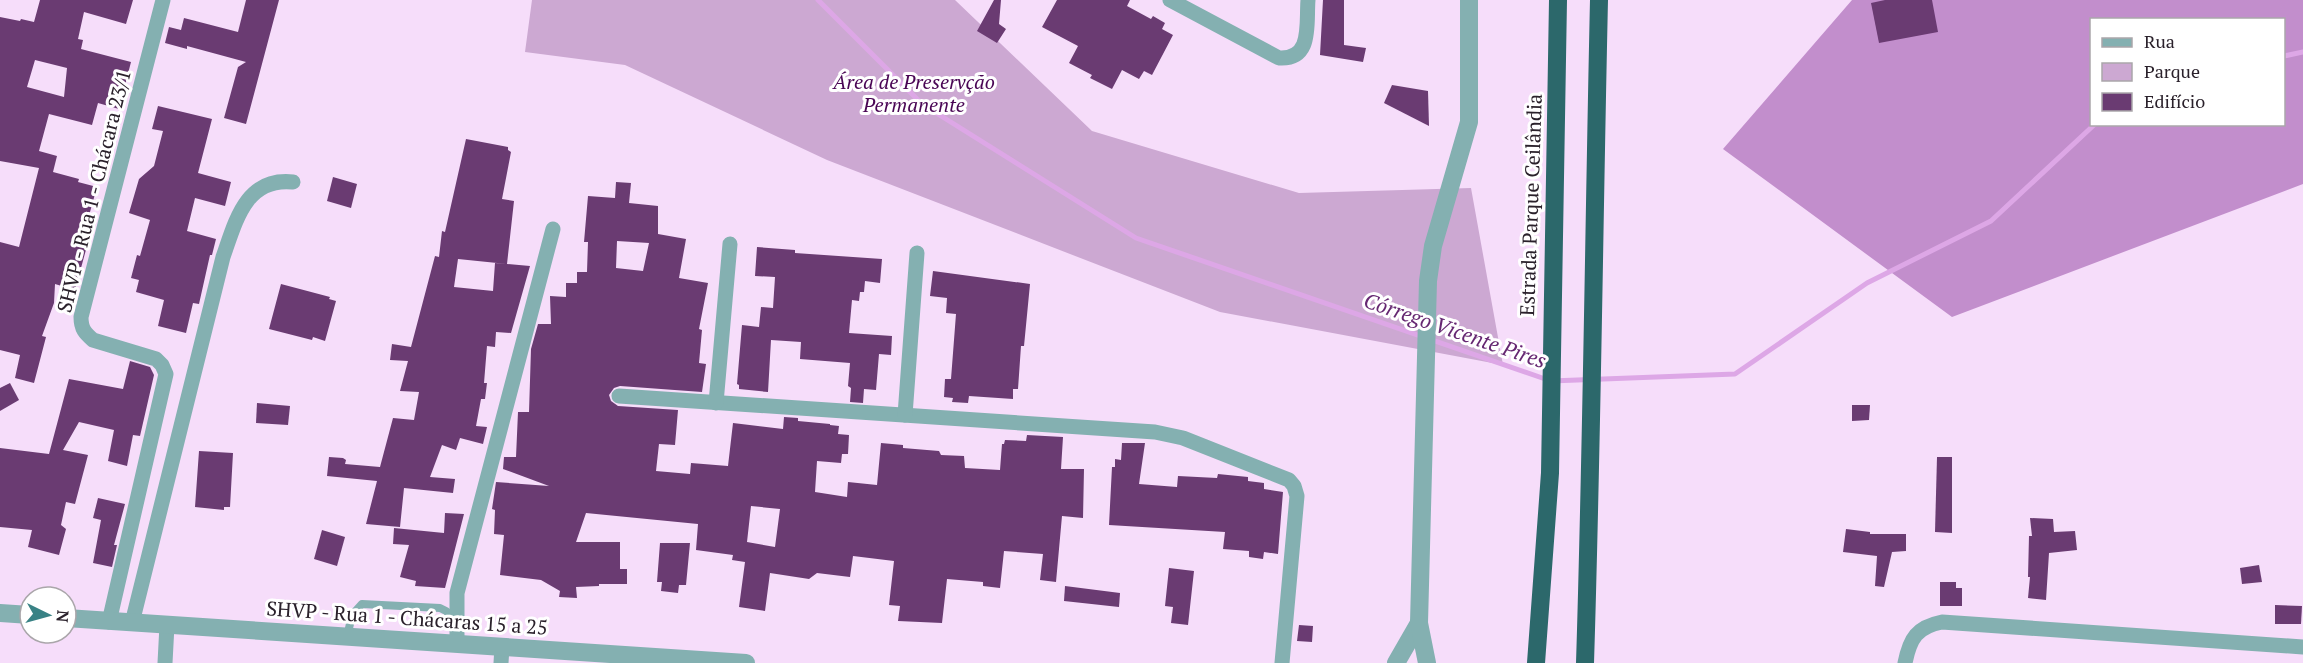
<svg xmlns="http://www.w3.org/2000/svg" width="2303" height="663" viewBox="0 0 2303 663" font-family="'PT Serif',serif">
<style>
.green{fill:#cca8d2}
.forest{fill:#c28ecc;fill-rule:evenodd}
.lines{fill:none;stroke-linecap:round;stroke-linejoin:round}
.stream{stroke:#dda7e6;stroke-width:5}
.building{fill:#6a3b72;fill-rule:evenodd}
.service{stroke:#84b0b1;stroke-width:8}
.minor{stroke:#84b0b1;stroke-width:15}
.tertiary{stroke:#84b0b1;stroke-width:18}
.motorway{stroke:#2c686b;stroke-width:18}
.labels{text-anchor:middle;stroke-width:6;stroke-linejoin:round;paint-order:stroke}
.park-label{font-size:20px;font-style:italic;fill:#490554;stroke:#fff}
.street-label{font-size:20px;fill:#2a212b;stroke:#fff}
.water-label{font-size:21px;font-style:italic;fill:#662872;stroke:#fff}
</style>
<rect width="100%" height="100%" fill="#f6ddfa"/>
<polygon class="green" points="532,0 955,0 1092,131 1299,193 1471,188 1503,365 1220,312 827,160 625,65 525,52"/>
<path class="forest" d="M1852 0H2303V184L1952 317 1723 149ZM2092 20H2284V124H2092Z"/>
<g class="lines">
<g class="stream">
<polyline points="818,0 922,104 1136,238 1551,381 1735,374 1867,283 1991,221 2095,124"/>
<polyline points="2284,56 2303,52"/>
</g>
</g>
<g class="building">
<path d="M40 0H133L126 24 84 12 78 39 83 40 81 49 131 62 119 109 98 103 92 125 49 114 39 151 57 156 53 172 79 179 78 182 97 187 83 237 81 244 87 246 75 290 55 284 54 303 42 336 46 337 34 383 15 378 20 355 0 350V242L19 247 39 168 0 161V17L20 21 21 19 34 22ZM35 60 67 68 64 97 27 87Z"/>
<polygon points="246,0 279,0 246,124 224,118 238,67 246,62 187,46 187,49 165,43 169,27 181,30 184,18 238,32"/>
<polygon points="994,0 1001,0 999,24 1006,29 997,43 977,31"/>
<polygon points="1057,0 1130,0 1127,6 1151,19 1153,16 1165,23 1162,29 1173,35 1152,75 1144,71 1139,79 1122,70 1112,89 1090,78 1092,75 1069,63 1078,46 1042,27"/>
<polygon points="1323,0 1344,0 1344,45 1366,48 1363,62 1320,55"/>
<polygon points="1885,0 1932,0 1938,32 1879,43 1871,3"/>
<polygon points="1392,85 1428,91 1429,126 1384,103"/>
<polygon points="158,106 212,119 198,173 231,182 225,206 195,198 187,231 216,239 212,255 210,255 199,304 193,303 186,333 158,326 164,300 136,292 139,280 131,278 137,255 140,256 150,220 129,213 139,179 154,166 163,131 152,129"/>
<polygon points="466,139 508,147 508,150 511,152 502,199 514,201 507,264 458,259 454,287 493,291 495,263 530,266 511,333 496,332 495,347 487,346 484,383 487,383 485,399 481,399 476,426 487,427 483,444 460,438 456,450 442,445 430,477 455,479 453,493 404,488 400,527 366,524 377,481 327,476 329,457 343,458 346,460 345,464 380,467 393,418 414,420 419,392 400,391 408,361 390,360 392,344 411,347 435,256 439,257 442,231 445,232"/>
<polygon points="333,177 357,184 351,208 327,201"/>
<path d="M616 182 631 183 629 203 658 206V234L686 239 679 278 708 283 699 329 702 330 699 363 706 364 702 392 620 386 614 388 609 395 611 401 618 406 678 410 675 445 659 444 656 471 690 474 691 463 728 466 733 423 783 429 784 417 798 418V421L830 424V425L839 426 838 434 849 435 848 454H842L841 463 817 461 815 492 847 497 848 482 877 485 881 443 903 445V448L939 451 941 455 964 456 965 468 1000 470 1002 444H1004L1005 440 1026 441 1027 435 1063 437 1061 469H1084L1083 518 1062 516 1056 582 1040 580 1043 554 1004 551 1000 588 983 586V582L947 579 942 623 898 621 900 606 889 605 894 561 853 556 850 577 817 573 809 579 770 573 765 611 739 607 745 562 732 560 733 555 696 550 698 524 586 513 576 542H620V569H627V584H599V586L576 587 577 598 559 597 560 591 541 580 500 575 504 535 494 534 495 510 492 509 496 482 549 486 503 469 504 457H516L518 412H529L531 349 538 324H551L550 296 566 297V283H577V272H587L588 242H584L588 196 615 198ZM617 241 649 243 643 271 616 268ZM751 506 780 509 775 547 747 542Z"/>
<polygon points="757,247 795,250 795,253 882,259 880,283 865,281 864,292 860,292 859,301 852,300 849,333 892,336 891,355 879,354 876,390 864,389 863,403 850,402 851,388 848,386 850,363 800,359 801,342 771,340 768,392 739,389 739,385 737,384 742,325 759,327 761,307 773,308 775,277 755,276"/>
<polygon points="933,271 1030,284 1024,346 1021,346 1018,389 1013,389 1013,399 969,396 968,403 952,402 953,398 944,397 945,379 951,379 956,314 946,313 947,298 930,296"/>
<polygon points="281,284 330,297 329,299 336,301 325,341 313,337 312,340 269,329"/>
<polygon points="130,361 150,367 154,375 140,436 133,435 127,466 108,461 114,430 79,422 63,450 88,455 75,504 66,502 61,525 66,529 59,555 28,547 32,530 0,527 0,448 49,454 69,379 123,389"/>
<polygon points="10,383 19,400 0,411 0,388"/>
<polygon points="257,403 290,406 288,425 256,423"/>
<polygon points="1852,405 1870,405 1869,420 1852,421"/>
<polygon points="1122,443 1145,443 1139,484 1177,487 1178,476 1217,478 1218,474 1248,477 1248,481 1264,483 1264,489 1283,492 1278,554 1264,552 1263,559 1249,557 1249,551 1223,549 1225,532 1109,525 1112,467 1115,467 1115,459 1121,460"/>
<polygon points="199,451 233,453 230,507 224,507 224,510 195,507"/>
<polygon points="1937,457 1952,457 1952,533 1935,532"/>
<polygon points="98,498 125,504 114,545 117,545 112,567 93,563 101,520 93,518"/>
<polygon points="445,513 464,514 445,588 415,586 416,581 400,577 409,545 393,544 394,528 444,533"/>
<polygon points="2030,518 2053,519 2054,532 2075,531 2077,550 2049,553 2046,600 2028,598 2030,577 2028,577 2029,536 2032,536"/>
<polygon points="1846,529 1870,532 1870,534 1906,534 1906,551 1892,552 1884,587 1875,586 1877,556 1843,552"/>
<polygon points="322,530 345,537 337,566 314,559"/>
<polygon points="660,543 690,543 686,585 679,585 678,593 661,591 662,582 657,582"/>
<polygon points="2259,565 2262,582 2242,584 2240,568"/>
<polygon points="1169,568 1194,571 1188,625 1171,623 1173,607 1165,606"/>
<polygon points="1940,582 1956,582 1956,588 1962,588 1962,606 1940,606"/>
<polygon points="1065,586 1120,593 1119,607 1064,601"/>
<polygon points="2275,605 2302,606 2301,624 2275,624"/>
<polygon points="1299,625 1313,626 1312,642 1297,641"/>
</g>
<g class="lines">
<polyline class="service" points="347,637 352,615 362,604 440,608 446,611 456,620"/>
<g class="minor">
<path d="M1170 0 1279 58C1313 60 1306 24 1308 0"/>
<polyline points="619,396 1155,432 1183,438 1289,480 1294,486 1297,496 1282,663"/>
<polyline points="716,403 730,244"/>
<polyline points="905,415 917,253"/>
<path d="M109 622 166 374 162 365 156 359 93 340C85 333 81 329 81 317L163 0"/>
<path d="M132 623 223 257C236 220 246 177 293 182"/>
<polyline points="457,644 457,593 553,229"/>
<polyline points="165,663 167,625"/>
<polyline points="501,663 502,647"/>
<path d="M1905 663C1910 638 1917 627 1942 622L2303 647"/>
</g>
<g class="tertiary">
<polyline points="0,613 30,615"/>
<polyline points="66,618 746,663"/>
<polyline points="1396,663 1419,623"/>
<polyline points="1427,663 1419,623 1428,281 1433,246 1469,122 1469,0"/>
</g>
<g class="motorway">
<polyline points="1536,663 1550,473 1558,0"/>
<path d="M1585 663C1592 442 1594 221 1599 0"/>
</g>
</g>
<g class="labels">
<g class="park-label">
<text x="914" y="89">Área de Preservção<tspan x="914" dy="23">Permanente</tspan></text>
</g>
<g class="street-label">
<text transform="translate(94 191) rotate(-76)" y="7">SHVP - Rua 1 - Chácara 23/1</text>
<text transform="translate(1531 205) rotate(-88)" y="7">Estrada Parque Ceilândia</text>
<text transform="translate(407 618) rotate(4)" y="7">SHVP - Rua 1 - Chácaras 15 a 25</text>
</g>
<g class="water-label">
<text transform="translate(1455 331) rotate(19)" y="7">Córrego Vicente Pires</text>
</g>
</g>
<rect x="2090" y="18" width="195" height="108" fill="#ffffff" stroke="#aaa6aa" stroke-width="1.5"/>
<rect x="2102" y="38" width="30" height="9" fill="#84b0b1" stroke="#aaa6aa" stroke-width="1.5"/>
<text x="2144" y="48" font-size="18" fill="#2a212b">Rua</text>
<rect x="2102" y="63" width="30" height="18" fill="#cca8d2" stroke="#aaa6aa" stroke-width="1.5"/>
<text x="2144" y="78" font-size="18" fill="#2a212b">Parque</text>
<rect x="2102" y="93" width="30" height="18" fill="#6a3b72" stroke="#aaa6aa" stroke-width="1.5"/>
<text x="2144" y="108" font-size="18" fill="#2a212b">Edifício</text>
<g transform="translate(48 615) rotate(95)"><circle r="28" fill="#ffffff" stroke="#aaa6aa" stroke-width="1.5"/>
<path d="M0-4.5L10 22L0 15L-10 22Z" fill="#398285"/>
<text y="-9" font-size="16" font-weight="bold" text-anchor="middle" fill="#2a212b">N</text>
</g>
</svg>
